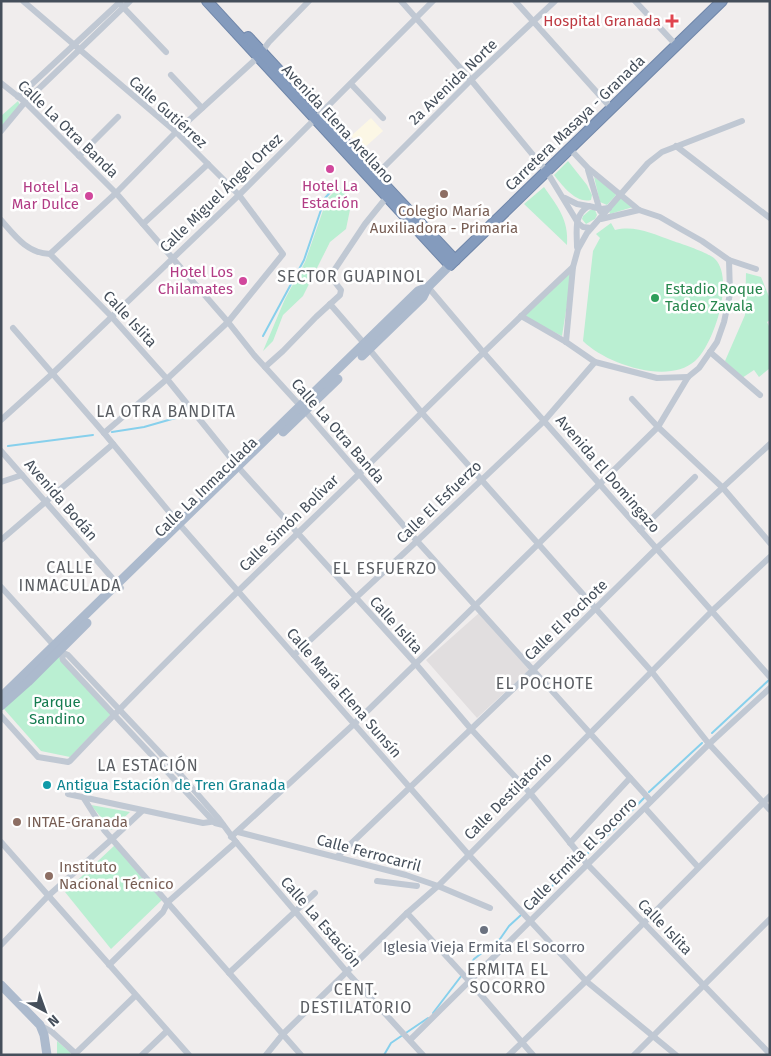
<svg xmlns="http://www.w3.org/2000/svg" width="771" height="1056" viewBox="0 0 771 1056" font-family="'Fira Sans',sans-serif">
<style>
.commercial{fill:#fcf7e5}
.education{fill:#e1dedf}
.green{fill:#baefd2}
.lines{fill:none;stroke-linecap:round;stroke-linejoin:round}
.stream{stroke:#87d0ec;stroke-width:2}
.highway-casing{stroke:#6f86a9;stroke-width:12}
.minor{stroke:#c0c8d3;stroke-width:6}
.major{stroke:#acbacd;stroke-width:9}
.highway{stroke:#849bbd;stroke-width:10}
.health-dot{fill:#e0444e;stroke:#fff;stroke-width:2}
.hotel-dot{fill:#d1479c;stroke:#fff;stroke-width:2}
.education-dot{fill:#8d6e63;stroke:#fff;stroke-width:2}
.leisure-dot{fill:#2e9e5b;stroke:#fff;stroke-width:2}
.culture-dot{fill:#0f9aa8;stroke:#fff;stroke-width:2}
.worship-dot{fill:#6b7280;stroke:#fff;stroke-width:2}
.labels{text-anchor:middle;stroke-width:5;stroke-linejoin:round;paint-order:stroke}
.health-label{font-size:15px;fill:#be3a42;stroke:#fff;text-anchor:end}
.street-label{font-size:15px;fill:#454f5b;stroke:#fff}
.hotel-label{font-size:15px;fill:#b23c85;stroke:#fff;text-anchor:end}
.education-label{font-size:15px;fill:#785e54;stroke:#fff;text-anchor:start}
.leisure-label{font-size:15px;fill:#27864d;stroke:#fff;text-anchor:start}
.park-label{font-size:15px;fill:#167c50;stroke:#fff}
.culture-label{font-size:15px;fill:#0d838f;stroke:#fff;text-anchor:start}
.worship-label{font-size:15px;fill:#5b616d;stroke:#fff}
.neighbourhood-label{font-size:16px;letter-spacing:1px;fill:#5a5d62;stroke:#fff}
</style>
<rect width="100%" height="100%" fill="#f0eded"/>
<polygon class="commercial" points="371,118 383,131 363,149 351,136"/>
<polygon class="education" points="479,613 529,670 477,718 426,660"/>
<g class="green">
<polygon points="18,101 20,105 1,127 1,116"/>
<path d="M568 161 587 185 592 195 591 200C576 204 562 185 554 175Z"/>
<polygon points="594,177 614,191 616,195 607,205 600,202"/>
<polygon points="339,187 352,200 346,229 330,242 303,296 283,315 273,341 263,351 285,299 305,262 327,199"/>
<path d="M544 187C558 207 569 220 567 245L524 204Z"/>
<polygon points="620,198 622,198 633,207 610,214 609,211"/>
<polygon points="590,210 595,210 597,215 595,219 586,224 582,219 583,216"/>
<path d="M611 223 615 230C636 225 653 234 673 241 682 244 709 253 715 259 735 279 714 344 695 361 668 385 606 364 583 341L593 251 600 238 596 234Z"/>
<polygon points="573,267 562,336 522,316"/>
<polygon points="746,273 761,277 770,299 770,320 767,322 770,328 770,368 759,377 754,370 742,378 725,361 745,315"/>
<polygon points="58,656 112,713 70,757 41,751 4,709"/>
<polygon points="91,805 130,812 111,830"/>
<polygon points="115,845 164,898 111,949 65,892"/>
<polygon points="57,1041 71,1053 69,1055 57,1055"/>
</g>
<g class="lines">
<g class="stream">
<polyline points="263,336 304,260 325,198 335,187"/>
<polyline points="112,432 144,427 186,415"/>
<polyline points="8,446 93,435"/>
<polyline points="712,733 770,679"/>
<polyline points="649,792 702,743"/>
<polyline points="527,909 614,829 644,798"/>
<polyline points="468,968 474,959 500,939 509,926 521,915"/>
<polyline points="433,1013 462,975"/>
<polyline points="384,1055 391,1043 428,1018"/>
</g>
<g class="highway-casing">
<g id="highway">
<polyline points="207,1 450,265 722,1"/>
<polyline points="248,37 284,76"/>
<polyline points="322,118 455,260"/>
</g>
</g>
<g class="minor">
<polyline points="23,1 176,132 239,195 283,254 228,322 167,379 104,433"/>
<polyline points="401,1 471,80 547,172 578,223 583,227 591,228"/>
<polyline points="515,1 611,108"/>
<polyline points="635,1 676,45"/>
<polyline points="122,6 166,52"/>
<polyline points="171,75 202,108"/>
<polyline points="1,83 25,102 116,193 228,322 254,355 305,411 417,541 651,801"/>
<polyline points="351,84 383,118"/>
<polyline points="18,97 121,1"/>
<polyline points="1,131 25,102 130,1"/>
<polyline points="676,146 770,218"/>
<polyline points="79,156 118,117"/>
<polyline points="588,170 600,211"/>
<polyline points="375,176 471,80 555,1"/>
<polyline points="565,198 577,204 588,206"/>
<polyline points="601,219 639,210"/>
<path d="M1 220C15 236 27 253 50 254L111 316 167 379 238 467 415 663 471 729 530 793 588 865 770 1054"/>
<polyline points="143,224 208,164"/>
<path d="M577 247C577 231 573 215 589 206L601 209 609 208"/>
<polyline points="50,254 116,193 176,132 257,58 269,42 309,1"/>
<polyline points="729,260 756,269"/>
<polyline points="428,287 483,352 770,677"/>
<polyline points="330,304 369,349 422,413 652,672 709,744 770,810"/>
<polyline points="521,316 566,342 595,362 657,378 688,377"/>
<polyline points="13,328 104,433 180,525 468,854 586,981 676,1055"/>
<polyline points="566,342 573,267 578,249 587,233 648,163 662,152 742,121"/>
<polyline points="710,352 760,395"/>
<polyline points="265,367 283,351 316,317 340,295 341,290 331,277 331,275 365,224 386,198"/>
<polyline points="632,399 658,427 723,488 770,543"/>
<polyline points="1,420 52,374 239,195 433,1"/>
<polyline points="1,451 121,588"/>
<polyline points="1,482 22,475"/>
<polyline points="640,530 695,477"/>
<polyline points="1,540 113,444"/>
<polyline points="1,587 59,651 68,655 180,774 219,819 236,842 346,971 423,1055"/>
<polyline points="61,652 63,660 215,823 223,825"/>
<polyline points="294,655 417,541 544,421 595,362"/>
<path d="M1 716 38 757 68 762 70 761C163 662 261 569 358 475 430 405 500 335 573 267"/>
<polyline points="68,794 203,823 217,821"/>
<polyline points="83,797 104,830 301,1055"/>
<polyline points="645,808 698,867"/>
<polyline points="238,832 406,875 438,886 490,908"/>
<polyline points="231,837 354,724 658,427 688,377 699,368 717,342 724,322 730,294 729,260 702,241 679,228 660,217 639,210 588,168 570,149"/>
<polyline points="1,842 189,1055"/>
<polyline points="570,843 630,778"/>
<polyline points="337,857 534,669 657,548 770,444"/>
<polyline points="377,881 417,886"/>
<polyline points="407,913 469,981 533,1055"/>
<polyline points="1,945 48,896 112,839 142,811"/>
<polyline points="109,965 163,912 168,902 236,842"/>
<polyline points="229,973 315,893"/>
<polyline points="40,1025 52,1032 75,1053"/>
<polyline points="410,1040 709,744 770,688"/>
<polyline points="74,1055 135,996"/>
<polyline points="142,1055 167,1031"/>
<polyline points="266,1055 283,1034 407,913 438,886 712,611 770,557"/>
<polyline points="509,1055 586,981 770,796"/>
<polyline points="634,1055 770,919"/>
</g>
<g class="major">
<polyline points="362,356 423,297 428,287"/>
<polyline points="283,432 338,379"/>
<polyline points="1,697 418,291 428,287 450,265"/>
<polyline points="1,706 28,682 87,623"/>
<polyline points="1,985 40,1025 44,1035 47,1055"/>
</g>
<use href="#highway" class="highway"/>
</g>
<path class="health-dot" d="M669.5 13.5h5v5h5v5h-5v5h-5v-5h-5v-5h5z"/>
<g class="hotel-dot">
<circle cx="330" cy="169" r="5"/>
<circle cx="89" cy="196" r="5"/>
<circle cx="243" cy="281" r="5"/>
</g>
<g class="education-dot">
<circle cx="444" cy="194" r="5"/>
<circle cx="17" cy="822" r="5"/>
<circle cx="49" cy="876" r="5"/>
</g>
<circle class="leisure-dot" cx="655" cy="298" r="5"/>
<circle class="culture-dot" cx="47" cy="785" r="5"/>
<circle class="worship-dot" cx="484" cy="930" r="5"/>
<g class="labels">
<g class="health-label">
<text x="661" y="26">Hospital Granada</text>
</g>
<g class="street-label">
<text transform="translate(453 82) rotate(-44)" y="5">2a Avenida Norte</text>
<text transform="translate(168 112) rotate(42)" y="5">Calle Gutiérrez</text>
<text transform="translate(575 123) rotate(-44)" y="5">Carretera Masaya - Granada</text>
<text transform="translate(338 124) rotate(47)" y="5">Avenida Elena Arellano</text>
<text transform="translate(68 129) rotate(44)" y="5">Calle La Otra Banda</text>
<text transform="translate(221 193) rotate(-44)" y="5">Calle Miguel Ángel Ortez</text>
<text transform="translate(130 319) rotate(47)" y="5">Calle Islita</text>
<text transform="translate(338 431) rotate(49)" y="5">Calle La Otra Banda</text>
<text transform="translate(608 474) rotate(49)" y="5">Avenida El Domingazo</text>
<text transform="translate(206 487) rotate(-44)" y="5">Calle La Inmaculada</text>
<text transform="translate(61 500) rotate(49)" y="5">Avenida Bodán</text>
<text transform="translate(439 502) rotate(-44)" y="5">Calle El Esfuerzo</text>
<text transform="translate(289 523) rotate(-44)" y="5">Calle Simón Bolívar</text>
<text transform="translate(566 620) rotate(-44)" y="5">Calle El Pochote</text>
<text transform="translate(396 625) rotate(48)" y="5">Calle Islita</text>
<text transform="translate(344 693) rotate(49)" y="5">Calle María Elena Sunsín</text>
<text transform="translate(508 796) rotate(-45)" y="5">Calle Destilatorio</text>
<text transform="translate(369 853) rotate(15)" y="5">Calle Ferrocarril</text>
<text transform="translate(580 854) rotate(-45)" y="5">Calle Ermita El Socorro</text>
<text transform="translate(321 922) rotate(49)" y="5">Calle La Estación</text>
<text transform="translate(665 927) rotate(46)" y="5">Calle Islita</text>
</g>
<g class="hotel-label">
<text x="330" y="191" text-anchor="middle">Hotel La<tspan x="330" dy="17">Estación</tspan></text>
<text x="79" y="192">Hotel La<tspan x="79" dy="17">Mar Dulce</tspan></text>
<text x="233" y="277">Hotel Los<tspan x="233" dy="17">Chilamates</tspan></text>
</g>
<g class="education-label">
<text x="444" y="216" text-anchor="middle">Colegio María<tspan x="444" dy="17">Auxiliadora - Primaria</tspan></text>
<text x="27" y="827">INTAE-Granada</text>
<text x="59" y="872">Instituto<tspan x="59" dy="17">Nacional Técnico</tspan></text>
</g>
<g class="leisure-label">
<text x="665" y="294">Estadio Roque<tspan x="665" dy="17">Tadeo Zavala</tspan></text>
</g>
<g class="park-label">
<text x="57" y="707">Parque<tspan x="57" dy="17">Sandino</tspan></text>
</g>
<g class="culture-label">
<text x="57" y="790">Antigua Estación de Tren Granada</text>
</g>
<g class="worship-label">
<text x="484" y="952">Iglesia Vieja Ermita El Socorro</text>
</g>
<g class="neighbourhood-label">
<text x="351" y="282">SECTOR GUAPINOL</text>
<text x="166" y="417">LA OTRA BANDITA</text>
<text x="70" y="573">CALLE<tspan x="70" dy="18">INMACULADA</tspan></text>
<text x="385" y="574">EL ESFUERZO</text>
<text x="545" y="689">EL POCHOTE</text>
<text x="148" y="771">LA ESTACIÓN</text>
<text x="508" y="975">ERMITA EL<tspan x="508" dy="18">SOCORRO</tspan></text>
<text x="356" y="995">CENT.<tspan x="356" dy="18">DESTILATORIO</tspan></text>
</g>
</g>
<rect width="771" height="1056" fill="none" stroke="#454f5b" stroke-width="5"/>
<g transform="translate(45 1011) rotate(139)" stroke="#ffffff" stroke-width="4" paint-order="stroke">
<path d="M0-4L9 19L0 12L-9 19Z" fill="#454f5b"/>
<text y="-8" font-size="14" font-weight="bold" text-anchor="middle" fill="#454f5b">N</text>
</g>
</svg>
